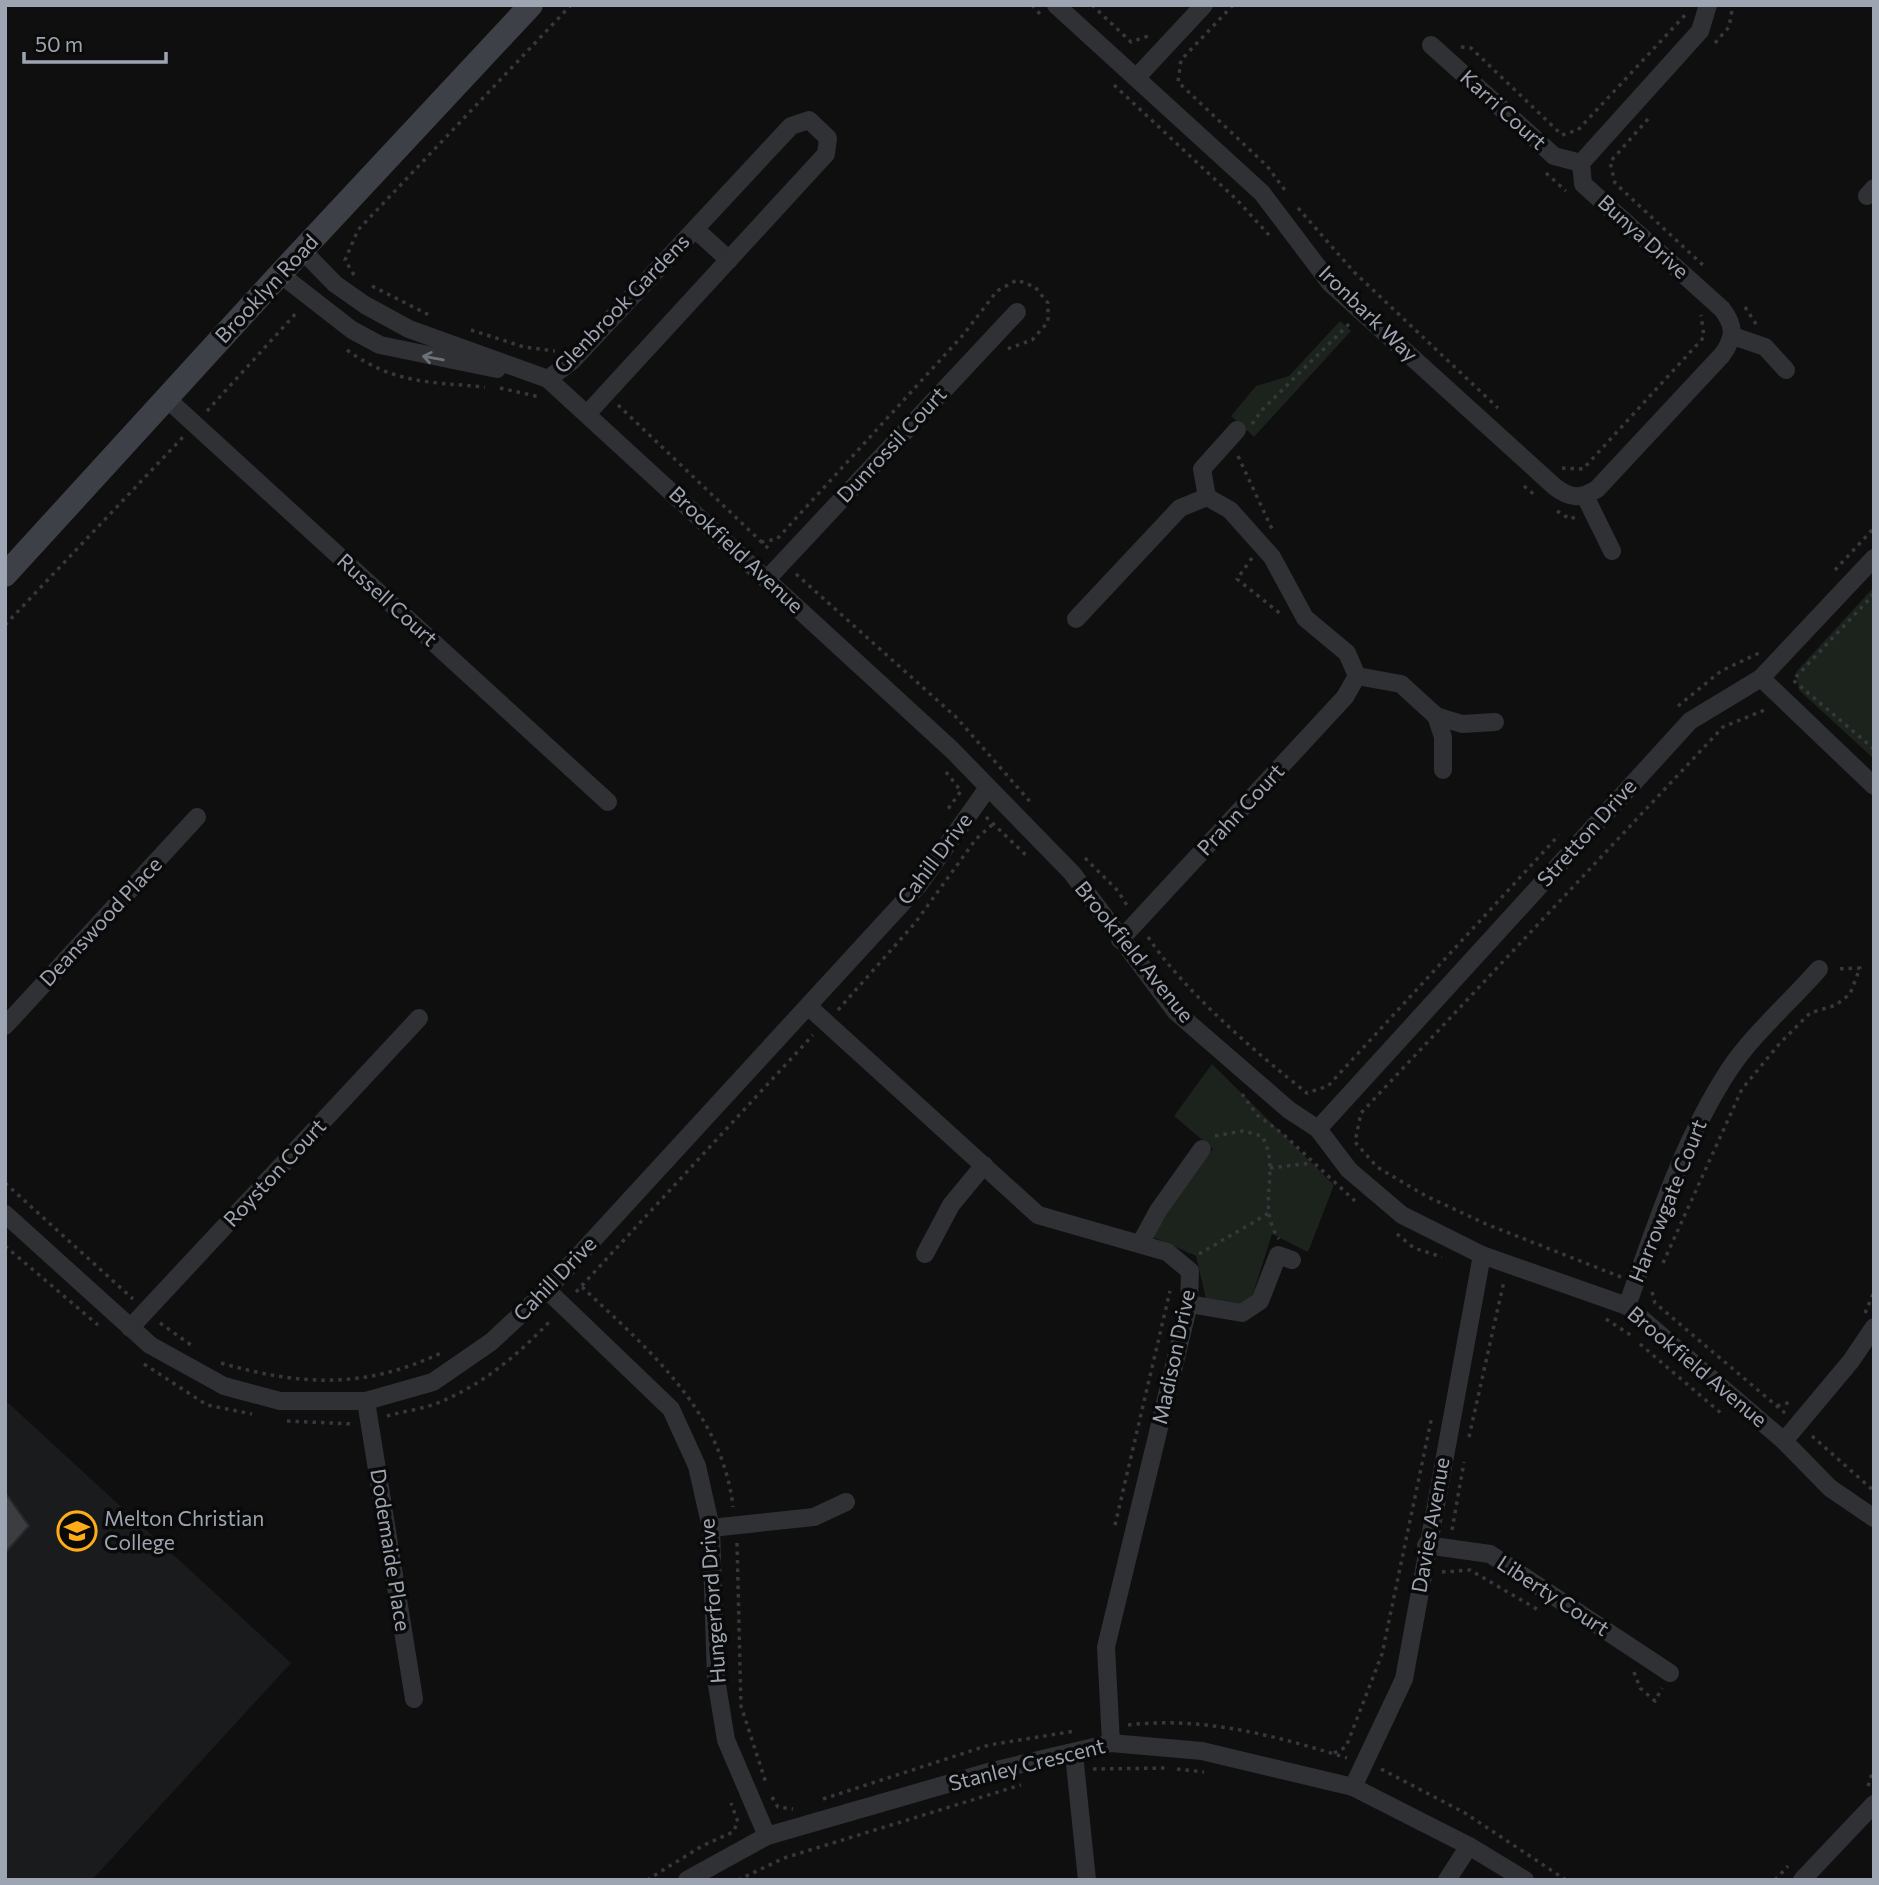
<svg xmlns="http://www.w3.org/2000/svg" width="1879" height="1885" viewBox="0 0 1879 1885" font-family="Commissioner,sans-serif">
<style>
.built{fill:#1a1b1d}
.green{fill:#1b231c}
.building{fill:#3b3c40;stroke:#28292c;stroke-width:2;filter:url(#shadow)}
.lines{fill:none;stroke-linecap:round;stroke-linejoin:round}
.path{stroke:#35383c;stroke-width:3.5;stroke-dasharray:3.5 5;stroke-linecap:butt}
.street{stroke:#2f3135;stroke-width:18}
.secondary{stroke:#3d4046;stroke-width:24}
.oneway{stroke:#6c717a}
.labels{text-anchor:middle;stroke-width:7;stroke-linejoin:round;paint-order:stroke}
.street-label{font-size:21px;fill:#9ea5b2;stroke:#0a0a0b}
.poi-label{font-size:21px;fill:#9ea5b2;stroke:#0a0a0b;text-anchor:start}
</style>
<defs>
<filter id="shadow"><feDropShadow dx="-6" dy="6" stdDeviation="0" flood-color="#0009"/></filter>
</defs>
<rect width="100%" height="100%" fill="#0f0f10"/>
<polygon class="built" points="5,1400 291,1663 92,1880 5,1880"/>
<g class="green">
<polygon points="1340,321 1351,331 1254,437 1231,416 1256,386 1289,376"/>
<polygon points="1874,587 1874,759 1799,690 1796,672"/>
<polygon points="1212,1064 1334,1185 1308,1252 1272,1234 1249,1306 1206,1299 1196,1256 1151,1236 1213,1149 1174,1116"/>
</g>
<polygon class="building" points="5,1492 29,1526 5,1553"/>
<g class="lines">
<g class="path">
<polyline points="1032,5 1040,14"/>
<polyline points="1092,5 1131,42 1151,35"/>
<polyline points="1233,5 1181,60 1178,82 1267,166 1287,193"/>
<polyline points="1715,43 1729,27 1733,5"/>
<polyline points="1461,47 1471,48 1562,135 1578,130 1686,14"/>
<polyline points="1114,85 1237,200 1269,235"/>
<polyline points="1648,119 1610,162 1615,183 1705,267"/>
<polyline points="1546,173 1566,191"/>
<polyline points="1298,208 1354,272 1498,408"/>
<polyline points="354,275 345,260 358,230 571,5"/>
<polyline points="372,286 431,316"/>
<polyline points="1745,307 1756,324"/>
<polyline points="471,330 524,347 555,351"/>
<path d="M347 350C394 384 431 382 485 387"/>
<polyline points="500,388 540,397"/>
<polyline points="618,405 770,550"/>
<polyline points="207,411 298,311"/>
<polyline points="1252,424 1262,410 1349,324"/>
<polyline points="1238,456 1272,529"/>
<polyline points="1562,468 1583,469 1704,337 1701,315"/>
<polyline points="1524,486 1537,497"/>
<polyline points="1557,511 1570,519 1575,517"/>
<polyline points="761,542 777,539 963,335 997,291 1017,280 1035,287 1048,303 1048,322 1032,340 1007,349"/>
<polyline points="1252,558 1237,579 1282,615"/>
<polyline points="1835,570 1874,528"/>
<polyline points="796,574 956,717 1033,805"/>
<polyline points="1874,594 1793,680 1874,749"/>
<polyline points="5,625 183,437"/>
<polyline points="1678,706 1721,671 1759,653"/>
<polyline points="946,772 961,791 948,809"/>
<polyline points="986,817 1029,858"/>
<polyline points="1085,858 1118,891 1128,907"/>
<path d="M1148 937C1183 990 1256 1053 1307 1093L1328 1086 1559 835"/>
<polyline points="838,1010 915,923 976,839 993,824"/>
<polyline points="1242,1094 1257,1115 1283,1134 1355,1201"/>
<path d="M1215 1136 1243 1131 1262 1136C1282 1171 1255 1205 1279 1239"/>
<polyline points="1270,1168 1312,1163"/>
<polyline points="5,1183 133,1299"/>
<polyline points="1397,1234 1414,1248 1442,1257"/>
<polyline points="5,1246 98,1325"/>
<polyline points="1199,1254 1269,1213"/>
<polyline points="1663,1263 1742,1089 1780,1043 1810,1013 1836,1005 1850,994 1860,968 1837,969"/>
<polyline points="1621,1277 1486,1224 1426,1196 1377,1167 1355,1142 1361,1113 1723,727 1767,709"/>
<path d="M582 1287C648 1349 722 1411 733 1507"/>
<polyline points="576,1292 813,1035"/>
<polyline points="1652,1292 1655,1303 1785,1413"/>
<polyline points="1865,1313 1874,1292"/>
<polyline points="1606,1319 1632,1336"/>
<polyline points="160,1323 191,1345"/>
<polyline points="1640,1344 1722,1414"/>
<path d="M221 1363C301 1386 365 1389 441 1353"/>
<polyline points="144,1364 207,1405 252,1414"/>
<polyline points="1777,1406 1791,1402"/>
<path d="M387 1416C404 1411 424 1409 440 1402 484 1384 520 1353 552 1319"/>
<polyline points="287,1421 353,1424"/>
<polyline points="1812,1436 1874,1491"/>
<polyline points="1469,1437 1504,1281"/>
<polyline points="1115,1525 1170,1291"/>
<polyline points="1452,1530 1464,1462"/>
<polyline points="737,1543 741,1706 766,1783"/>
<polyline points="1442,1572 1470,1570 1540,1611"/>
<polyline points="1634,1672 1640,1688 1655,1701 1662,1688"/>
<path d="M1128 1725C1203 1716 1277 1736 1347 1758"/>
<polyline points="1334,1753 1346,1747 1382,1654 1432,1416"/>
<polyline points="1093,1769 1169,1768"/>
<polyline points="1177,1769 1204,1772"/>
<polyline points="1381,1769 1465,1813 1566,1880"/>
<polyline points="1868,1786 1874,1768"/>
<polyline points="772,1797 778,1807 793,1809"/>
<polyline points="823,1799 989,1745 1075,1731"/>
<polyline points="647,1880 702,1846 733,1832 738,1822 731,1803"/>
<polyline points="738,1880 784,1858 1021,1785"/>
<polyline points="1775,1880 1788,1866"/>
</g>
<g class="street">
<polyline points="1056,5 1136,78"/>
<path d="M1204 5 1136 78 1262 193 1330 283 1555 487C1571 499 1581 499 1597 489L1722 355C1735 337 1735 326 1722 309L1583 184 1581 163 1700 31 1708 5"/>
<polyline points="1431,45 1554,156 1581,163"/>
<polyline points="1867,196 1874,188"/>
<polyline points="695,229 729,260"/>
<polyline points="302,250 335,284 365,305 409,329 548,379 952,750 1072,873 1176,1012 1289,1110 1318,1129 1349,1170 1402,1215 1482,1255 1627,1306 1784,1441 1830,1488 1874,1518"/>
<polyline points="280,274 352,330 380,345 497,369"/>
<polyline points="1733,336 1765,347 1786,370"/>
<polyline points="548,379 572,361 791,126 809,120 828,138 826,154 587,414"/>
<polyline points="166,398 608,802"/>
<polyline points="1585,496 1612,551"/>
<polyline points="1207,497 1202,469 1237,430"/>
<polyline points="767,579 1017,312"/>
<polyline points="1076,619 1180,508 1207,497 1230,510 1272,557 1305,618 1347,653 1357,676 1345,697 1120,940"/>
<polyline points="1357,676 1401,684 1436,716 1443,737 1443,770"/>
<polyline points="1761,678 1874,786"/>
<polyline points="1436,716 1462,724 1495,722"/>
<polyline points="809,1007 1038,1215 1167,1252 1190,1271 1189,1304 1106,1647 1111,1743"/>
<polyline points="5,1026 197,817"/>
<polyline points="1318,1129 1690,721 1761,678 1874,558"/>
<polyline points="5,1214 150,1345 224,1386 280,1401 366,1401 433,1382 491,1342 547,1290 918,886 987,789"/>
<polyline points="1140,1244 1158,1211 1202,1149"/>
<polyline points="925,1254 951,1205 984,1165"/>
<polyline points="547,1290 671,1409 697,1466 711,1528 716,1679 726,1740 767,1836"/>
<polyline points="1189,1304 1242,1313 1260,1301 1278,1255 1292,1260"/>
<path d="M1627 1306C1656 1225 1682 1142 1729 1070 1752 1035 1791 1001 1819 969"/>
<polyline points="130,1328 419,1018"/>
<polyline points="366,1401 414,1699"/>
<polyline points="1784,1441 1851,1361 1874,1327"/>
<polyline points="711,1528 814,1517 846,1502"/>
<polyline points="1426,1545 1490,1554 1670,1673"/>
<polyline points="1074,1754 1087,1880"/>
<polyline points="1353,1787 1404,1679 1482,1255"/>
<polyline points="687,1880 767,1836 992,1771 1111,1743 1202,1751 1353,1787 1469,1846 1525,1880"/>
<polyline points="1447,1880 1469,1846"/>
<polyline points="1802,1880 1874,1804"/>
</g>
<polyline class="secondary" points="5,575 280,274 531,5"/>
</g>
<defs><path id="oneway-shaft" d="M-6 0H5M1.5-3L5.5 0L1.5 3" fill="none" stroke-width="1.6" stroke-linecap="round" stroke-linejoin="round" transform="scale(1.75)"/></defs>
<use class="oneway" href="#oneway-shaft" transform="translate(433 358) rotate(-170)"/>
<defs>
<g id="school-ring" transform="scale(2.0125)"><circle r="9.5" fill="#0a0a0b" stroke="#ffac18" stroke-width="1.5"/><path d="M0-5L7-2L0 1L-7-2ZM-4 1L0 2.5L4 1V4Q0 6-4 4Z" fill="#ffac18"/></g>
</defs>
<g fill-rule="evenodd">
<use href="#school-ring" x="77" y="1531"/>
</g>
<g class="labels">
<g class="street-label">
<text transform="translate(1503 110) rotate(42)" y="7">Karri Court</text>
<text transform="translate(1643 237) rotate(42)" y="7">Bunya Drive</text>
<text transform="translate(267 289) rotate(-47)" y="7">Brooklyn Road</text>
<text transform="translate(622 304) rotate(-46)" y="7">Glenbrook Gardens</text>
<text transform="translate(1368 314) rotate(44)" y="7">Ironbark Way</text>
<text transform="translate(892 445) rotate(-47)" y="7">Dunrossil Court</text>
<text transform="translate(736 550) rotate(43)" y="7">Brookfield Avenue</text>
<text transform="translate(387 600) rotate(42)" y="7">Russell Court</text>
<text transform="translate(1241 810) rotate(-47)" y="7">Prahn Court</text>
<text transform="translate(1587 833) rotate(-48)" y="7">Stretton Drive</text>
<text transform="translate(935 859) rotate(-53)" y="7">Cahill Drive</text>
<text transform="translate(101 922) rotate(-47)" y="7">Deanswood Place</text>
<text transform="translate(1134 952) rotate(51)" y="7">Brookfield Avenue</text>
<text transform="translate(275 1173) rotate(-47)" y="7">Royston Court</text>
<text transform="translate(1668 1201) rotate(-68)" y="7">Harrowgate Court</text>
<text transform="translate(555 1279) rotate(-46)" y="7">Cahill Drive</text>
<text transform="translate(1174 1357) rotate(-78)" y="7">Madison Drive</text>
<text transform="translate(1697 1367) rotate(40)" y="7">Brookfield Avenue</text>
<text transform="translate(1431 1525) rotate(-80)" y="7">Davies Avenue</text>
<text transform="translate(390 1550) rotate(81)" y="7">Dodemaide Place</text>
<text transform="translate(1553 1596) rotate(33)" y="7">Liberty Court</text>
<text transform="translate(713 1601) rotate(-94)" y="7">Hungerford Drive</text>
<text transform="translate(1027 1765) rotate(-14)" y="7">Stanley Crescent</text>
</g>
<g class="poi-label">
<text x="104" y="1526">Melton Christian<tspan x="104" dy="24">College</tspan></text>
</g>
</g>
<rect width="1879" height="1885" fill="none" stroke="#9ea5b2" stroke-width="14"/>
<path d="M24 52v10h142v-10" fill="none" stroke="#9ea5b2" stroke-width="3.5"/>
<text x="35" y="52" font-size="21" fill="#9ea5b2" stroke="#0a0a0b" stroke-width="5" paint-order="stroke">50 m</text>
</svg>
